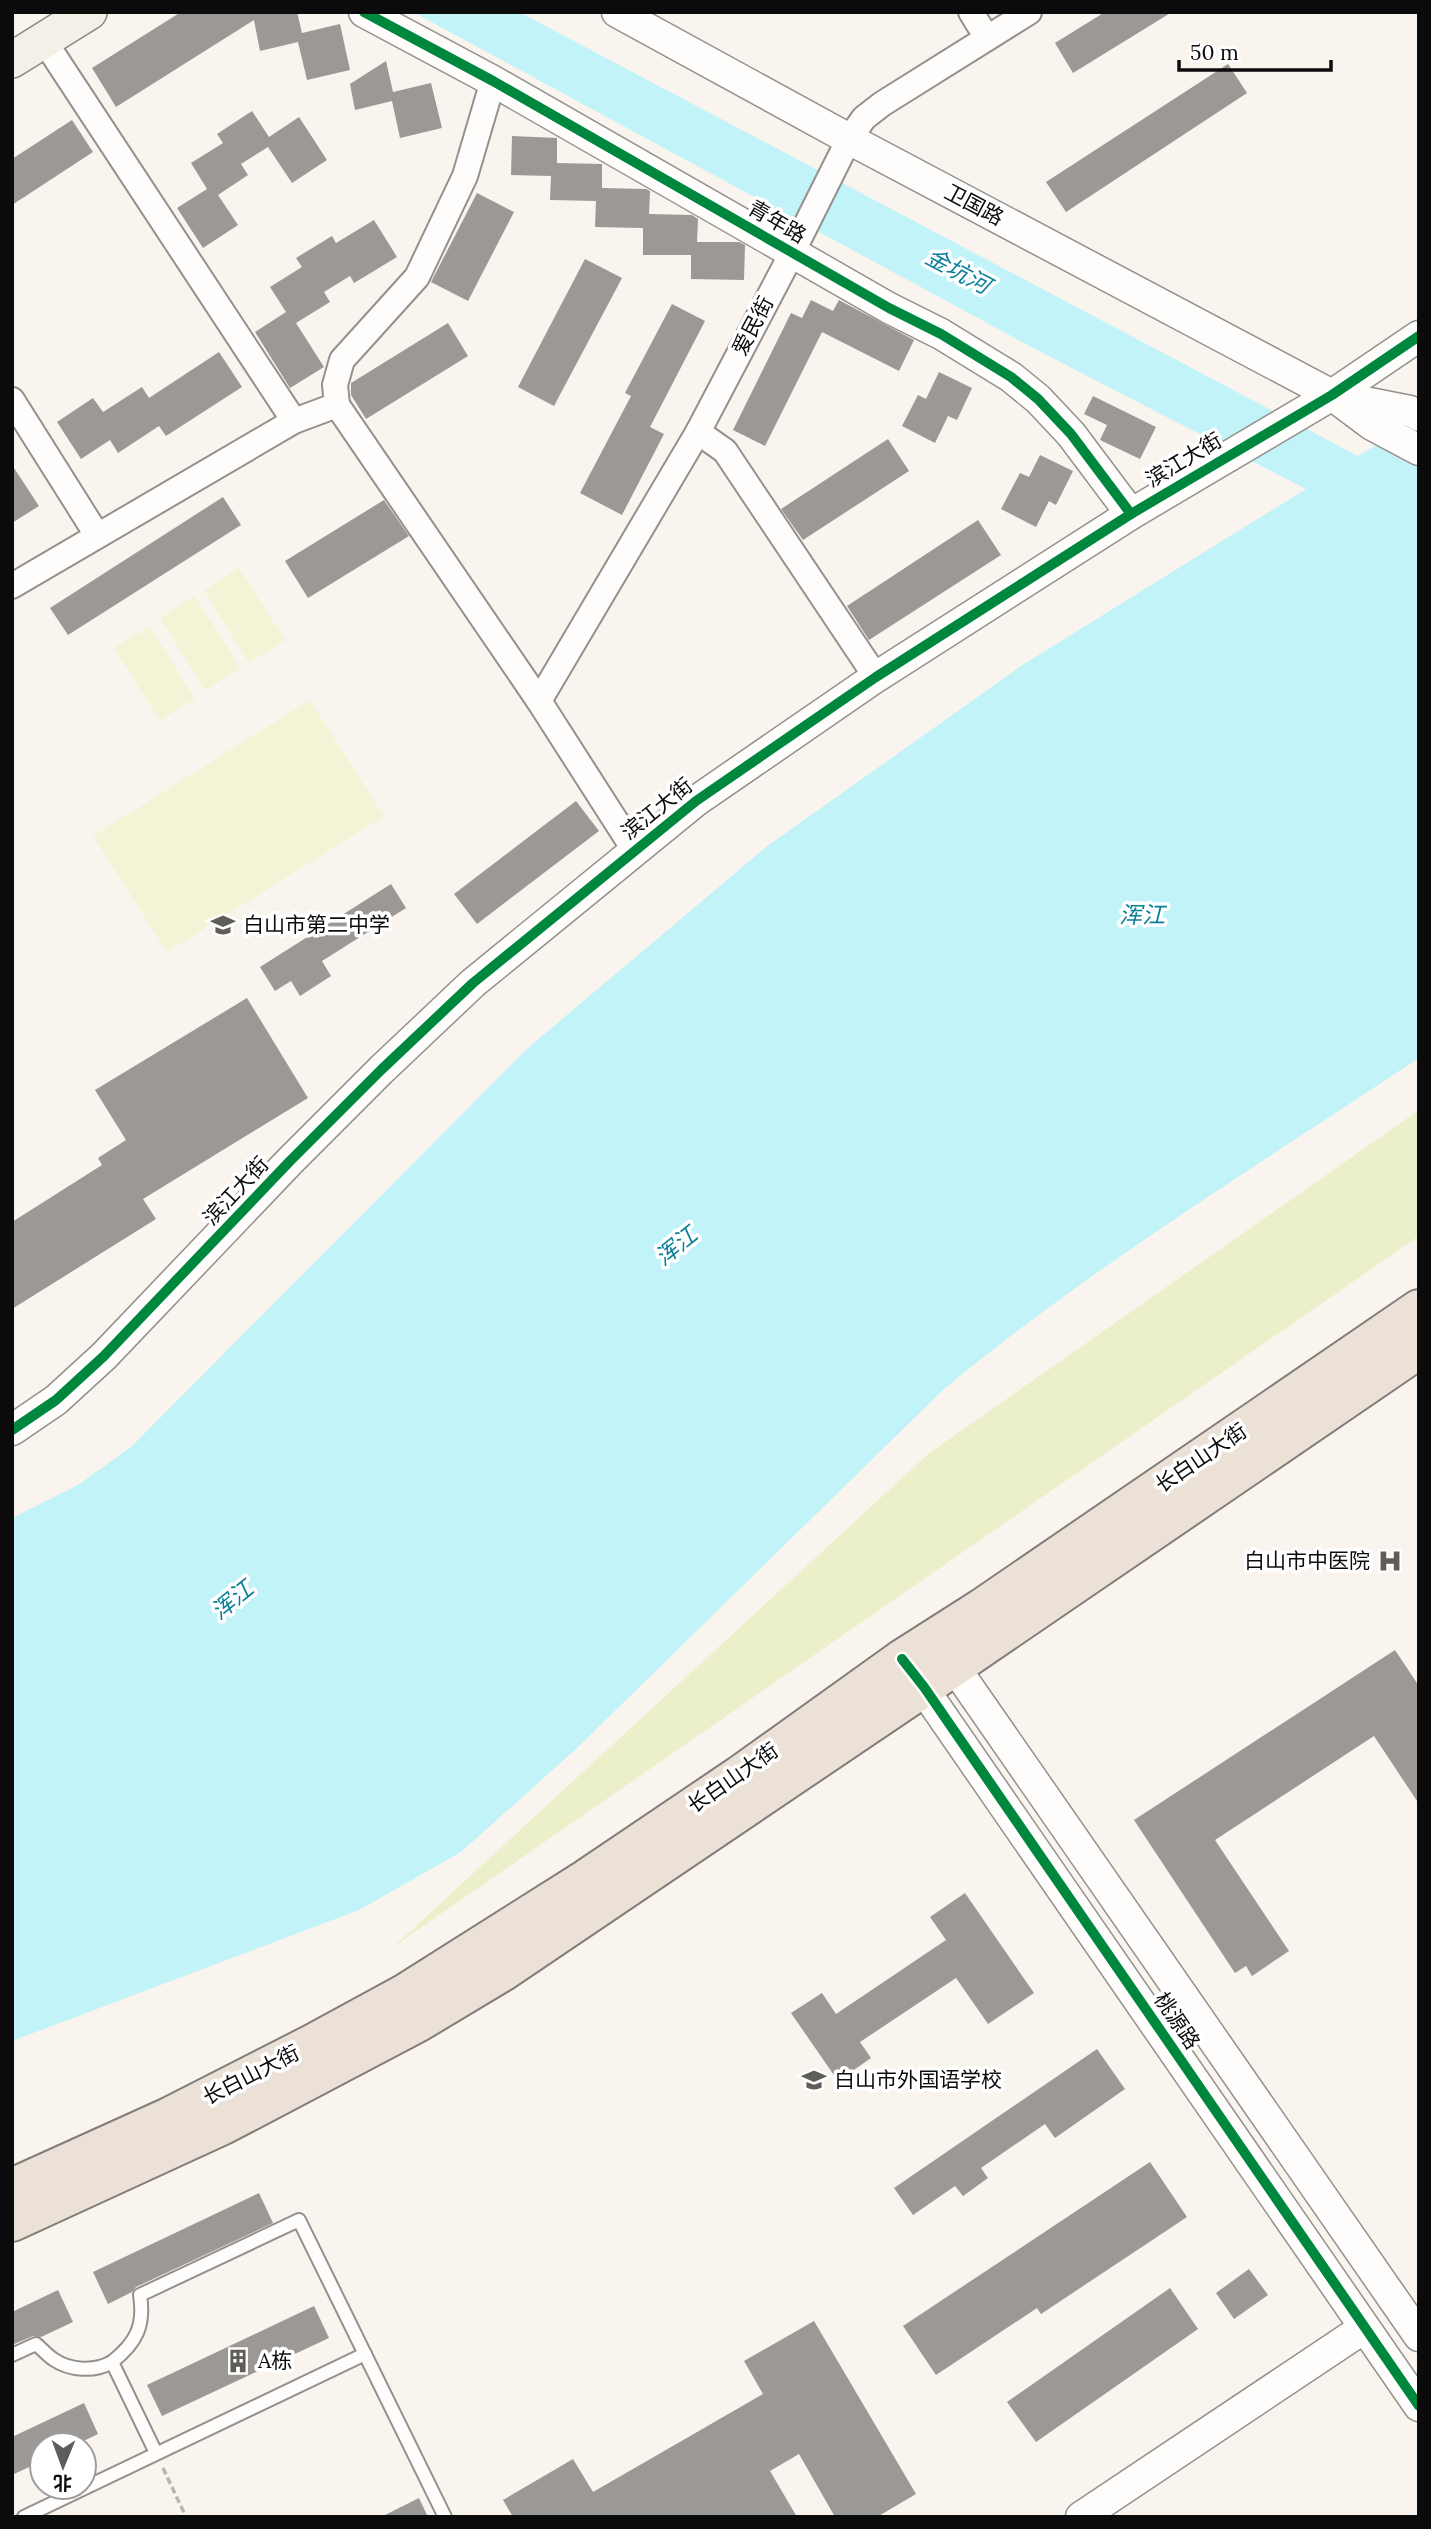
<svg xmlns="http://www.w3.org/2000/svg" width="1431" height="2529" viewBox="0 0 1431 2529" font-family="Lora,'Noto Sans SC',serif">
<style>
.green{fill:#ebf0cb}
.pitch{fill:#f4f3d6}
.water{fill:#c1f3f8}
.building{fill:#9c9895}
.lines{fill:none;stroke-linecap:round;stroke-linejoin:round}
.service-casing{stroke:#93908d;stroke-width:16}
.minor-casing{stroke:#93908d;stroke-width:28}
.tertiary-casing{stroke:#93908d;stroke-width:33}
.secondary-casing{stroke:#898784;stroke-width:38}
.primary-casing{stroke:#807d7a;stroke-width:42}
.path{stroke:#b7b6b5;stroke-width:3.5;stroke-dasharray:7 3.5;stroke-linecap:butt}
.service{stroke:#fefdfc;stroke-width:12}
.minor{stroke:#fefdfc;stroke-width:24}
.tertiary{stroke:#fefdfc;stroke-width:30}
.secondary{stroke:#f4f0e8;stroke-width:35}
.primary{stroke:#ece1d6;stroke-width:38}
.cycleway-casing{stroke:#fff;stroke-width:15}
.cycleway{stroke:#00873e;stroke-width:10}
.labels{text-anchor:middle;stroke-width:7;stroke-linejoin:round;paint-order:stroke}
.street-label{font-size:21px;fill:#0b0b0b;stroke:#fff}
.poi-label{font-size:21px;fill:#0b0b0b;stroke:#fff;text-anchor:start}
.water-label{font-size:23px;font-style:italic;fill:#0a7f9a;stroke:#fff}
</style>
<rect width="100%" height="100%" fill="#faf4ee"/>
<polygon class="green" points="1419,1110 1419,1236 393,1947 928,1454"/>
<g class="pitch">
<polygon points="239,568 285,640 249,663 204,590"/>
<polygon points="195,596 240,668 205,690 160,618"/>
<polygon points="150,627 195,699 160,720 114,648"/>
<polygon points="310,700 384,816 167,952 93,836"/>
</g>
<path class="water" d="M413 12H519L1358 456 1419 419V1058C1258 1165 1093 1266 944 1389L576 1749 461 1852 359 1910 12 2041V1518L78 1485 131 1447 529 1047 766 847 1024 664 1306 489 1037 350Z"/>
<g class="building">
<polygon points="181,12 297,12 302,33 340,24 350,70 307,80 298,42 260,51 254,20 116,107 92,68"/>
<polygon points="1105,12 1172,12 1073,73 1055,43"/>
<polygon points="386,61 393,92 431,83 442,128 400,138 392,101 355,110 350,84"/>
<polygon points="1228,64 1247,93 1066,212 1046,182"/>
<polygon points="252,111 269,137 299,117 327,160 292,183 268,147 241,164 248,175 218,195 238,225 203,248 177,208 207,189 191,163 223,143 217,134"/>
<polygon points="72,120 93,152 12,205 12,159"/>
<polygon points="512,136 557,138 557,163 602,164 602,188 646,189 650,191 649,214 692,215 698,219 697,242 739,242 745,245 744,280 691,279 691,255 643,255 643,228 595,227 596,201 550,200 551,176 511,175"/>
<polygon points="477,193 514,212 468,301 431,282"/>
<polygon points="374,220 397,257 354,283 350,276 324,292 330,302 296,323 324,367 290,388 255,332 286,312 270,287 302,267 296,258 332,236 336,243"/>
<polygon points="585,259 622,278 554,406 518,387"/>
<polygon points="811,300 833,311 839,300 914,340 899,371 822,332 765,446 733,430 791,313 802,318"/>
<polygon points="672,304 705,321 650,427 664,434 622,515 580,493 631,396 625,393"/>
<polygon points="448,323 468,356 366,419 351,395 351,383"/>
<polygon points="219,352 242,387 166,436 159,426 118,453 110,440 81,459 57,422 93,398 103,412 142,387 149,398"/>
<polygon points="939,372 972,388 957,420 948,416 935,443 902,426 918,395 926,399"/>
<polygon points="1093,396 1156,427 1140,459 1100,440 1107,425 1084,414"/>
<polygon points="888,439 909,471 803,540 781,509"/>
<polygon points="1040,455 1073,471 1056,505 1049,501 1036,527 1001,509 1020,473 1029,477"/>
<polygon points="12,465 39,506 12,523"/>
<polygon points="223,497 241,525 68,635 50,608"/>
<polygon points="384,500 409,536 308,598 285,561"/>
<polygon points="978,520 1001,555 869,640 847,606"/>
<polygon points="576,801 599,831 477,924 454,894"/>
<polygon points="391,884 406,908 322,961 331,976 300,996 291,981 275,991 260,967"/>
<polygon points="247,998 308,1098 143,1199 156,1219 12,1309 12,1222 102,1165 98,1158 126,1140 95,1090"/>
<polygon points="1395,1650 1419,1686 1419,1804 1374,1736 1215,1840 1289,1951 1252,1976 1246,1966 1235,1973 1134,1820"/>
<polygon points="965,1893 1034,1993 988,2024 956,1978 860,2042 871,2058 838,2081 791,2013 822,1993 836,2014 946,1940 930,1917"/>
<polygon points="1097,2049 1125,2089 1055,2138 1045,2124 981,2168 988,2178 963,2196 955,2186 913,2215 894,2188"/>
<polygon points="1150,2162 1187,2217 1041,2314 1037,2308 936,2375 903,2326"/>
<polygon points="259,2193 273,2223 136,2287 132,2292 108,2304 93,2272"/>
<polygon points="1249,2269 1268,2295 1234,2319 1216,2293"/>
<polygon points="1170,2288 1198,2329 1036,2442 1007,2402"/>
<polygon points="58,2290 73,2322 41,2337 33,2336 12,2345 12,2312"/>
<polygon points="314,2306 329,2338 162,2416 147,2385"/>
<polygon points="814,2321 916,2494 877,2517 835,2517 799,2454 770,2471 797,2517 513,2517 503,2500 573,2459 593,2492 763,2394 744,2361"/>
<polygon points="84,2403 98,2434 75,2445 42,2445 42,2461 12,2475 12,2437"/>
<polygon points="419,2498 428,2517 381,2517"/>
</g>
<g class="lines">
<g class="service-casing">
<g id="service">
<path d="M12 2355 36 2344C42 2349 47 2355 53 2359 70 2371 95 2372 112 2362"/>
<path d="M156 2453 112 2362C136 2343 145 2326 140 2295L299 2220 445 2517"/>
<polyline points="24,2517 365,2354"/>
</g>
</g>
<g class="minor-casing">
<g id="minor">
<polyline points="971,12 987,38"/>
<polyline points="43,39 294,421"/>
<polyline points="12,400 97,535"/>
<polyline points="337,405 539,701 635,851"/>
<polyline points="698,432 725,451 876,677"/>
<polyline points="12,586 294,421 337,405 335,385 342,360 417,277 465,176 493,81"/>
<polyline points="539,701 698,432 792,253 849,139 864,118 882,104 1029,12"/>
</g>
</g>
<g class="tertiary-casing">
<g id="tertiary">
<polyline points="364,12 493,81 889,308 941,334 1011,377 1038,399 1071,434 1131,514"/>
<polyline points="617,12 849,139 1332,395 1372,425 1419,450"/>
<polyline points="1339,397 1410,411 1419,416"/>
<polyline points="12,1430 56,1400 104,1356 290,1161 381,1070 473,983 696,801 876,677 1131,514 1332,395 1419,336"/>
<polyline points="942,1649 1419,2336"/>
<polyline points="911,1671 1419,2406"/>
<polyline points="1081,2517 1364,2328"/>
</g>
</g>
<g class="secondary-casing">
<polyline id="secondary" points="12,60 89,12"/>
</g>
<g class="primary-casing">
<g id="primary">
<polyline points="12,2188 169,2117 314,2043 404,1994 586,1879 740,1775 902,1659 982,1608 1419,1309"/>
<polyline points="12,2222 223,2125 417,2023 502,1972 924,1687 1419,1349"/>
</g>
</g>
<polyline class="path" points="163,2468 186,2517"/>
<use href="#service" class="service"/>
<use href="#minor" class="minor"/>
<use href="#tertiary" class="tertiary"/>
<use href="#secondary" class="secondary"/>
<use href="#primary" class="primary"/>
<g class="cycleway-casing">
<g id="cycleway">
<polyline points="364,12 493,81 889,308 941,334 1011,377 1038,399 1071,434 1131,514"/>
<polyline points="12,1430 56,1400 104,1356 290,1161 381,1070 473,983 696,801 876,677 1131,514 1332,395 1419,336"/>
<polyline points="902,1659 924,1687 1419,2406"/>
</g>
</g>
<use href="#cycleway" class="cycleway"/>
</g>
<defs>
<g id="school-bare" transform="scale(1.89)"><path d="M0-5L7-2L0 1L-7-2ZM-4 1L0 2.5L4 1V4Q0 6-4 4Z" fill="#5f5d5a" stroke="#fff" stroke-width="2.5" paint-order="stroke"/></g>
<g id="hospital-bare" transform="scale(1.89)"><path d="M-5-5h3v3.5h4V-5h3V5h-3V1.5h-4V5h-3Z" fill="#5f5d5a" stroke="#fff" stroke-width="2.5" paint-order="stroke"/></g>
<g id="building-bare" transform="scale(1.89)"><path d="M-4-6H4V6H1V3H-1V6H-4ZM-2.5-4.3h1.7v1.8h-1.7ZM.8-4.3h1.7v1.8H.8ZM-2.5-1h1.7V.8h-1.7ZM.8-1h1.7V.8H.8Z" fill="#5f5d5a" stroke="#fff" stroke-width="2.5" paint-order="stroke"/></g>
</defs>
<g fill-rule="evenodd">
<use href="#school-bare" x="223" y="925"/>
<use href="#hospital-bare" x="1390" y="1561"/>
<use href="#school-bare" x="814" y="2080"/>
<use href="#building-bare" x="238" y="2361"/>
</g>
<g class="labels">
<g class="street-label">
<text transform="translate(974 205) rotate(28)" y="7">卫国路</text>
<text transform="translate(777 222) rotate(30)" y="7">青年路</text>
<text transform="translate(753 326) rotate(-62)" y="7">爱民街</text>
<text transform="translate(1184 460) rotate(-31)" y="7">滨江大街</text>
<text transform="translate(657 809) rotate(-39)" y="7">滨江大街</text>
<text transform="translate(236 1191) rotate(-47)" y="7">滨江大街</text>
<text transform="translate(1201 1458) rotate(-34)" y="7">长白山大街</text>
<text transform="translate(733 1778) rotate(-35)" y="7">长白山大街</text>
<text transform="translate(1177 2021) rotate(56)" y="7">桃源路</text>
<text transform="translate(251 2075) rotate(-27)" y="7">长白山大街</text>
</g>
<g class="poi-label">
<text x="243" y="932">白山市第二中学</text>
<text x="1370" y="1568" text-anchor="end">白山市中医院</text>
<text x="834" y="2087">白山市外国语学校</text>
<text x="258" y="2368">A栋</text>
</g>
<g class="water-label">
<text transform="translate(958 271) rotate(28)" y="8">金坑河</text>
<text x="1142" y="923">浑江</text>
<text transform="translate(676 1246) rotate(-39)" y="8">浑江</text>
<text transform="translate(232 1600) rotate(-39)" y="8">浑江</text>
</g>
</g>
<rect width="1431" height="2529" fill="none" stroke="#0b0b0b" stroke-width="28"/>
<g transform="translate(63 2466) rotate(181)"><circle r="33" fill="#ffffff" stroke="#9d9d9d" stroke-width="2"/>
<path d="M0-5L12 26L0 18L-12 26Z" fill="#5f5d5a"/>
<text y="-10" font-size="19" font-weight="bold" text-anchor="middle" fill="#0b0b0b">北</text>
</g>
<path d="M1179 60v10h152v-10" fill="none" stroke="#0b0b0b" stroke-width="3.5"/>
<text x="1190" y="60" font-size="21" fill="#0b0b0b" stroke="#ffffff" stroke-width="5" paint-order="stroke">50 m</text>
</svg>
